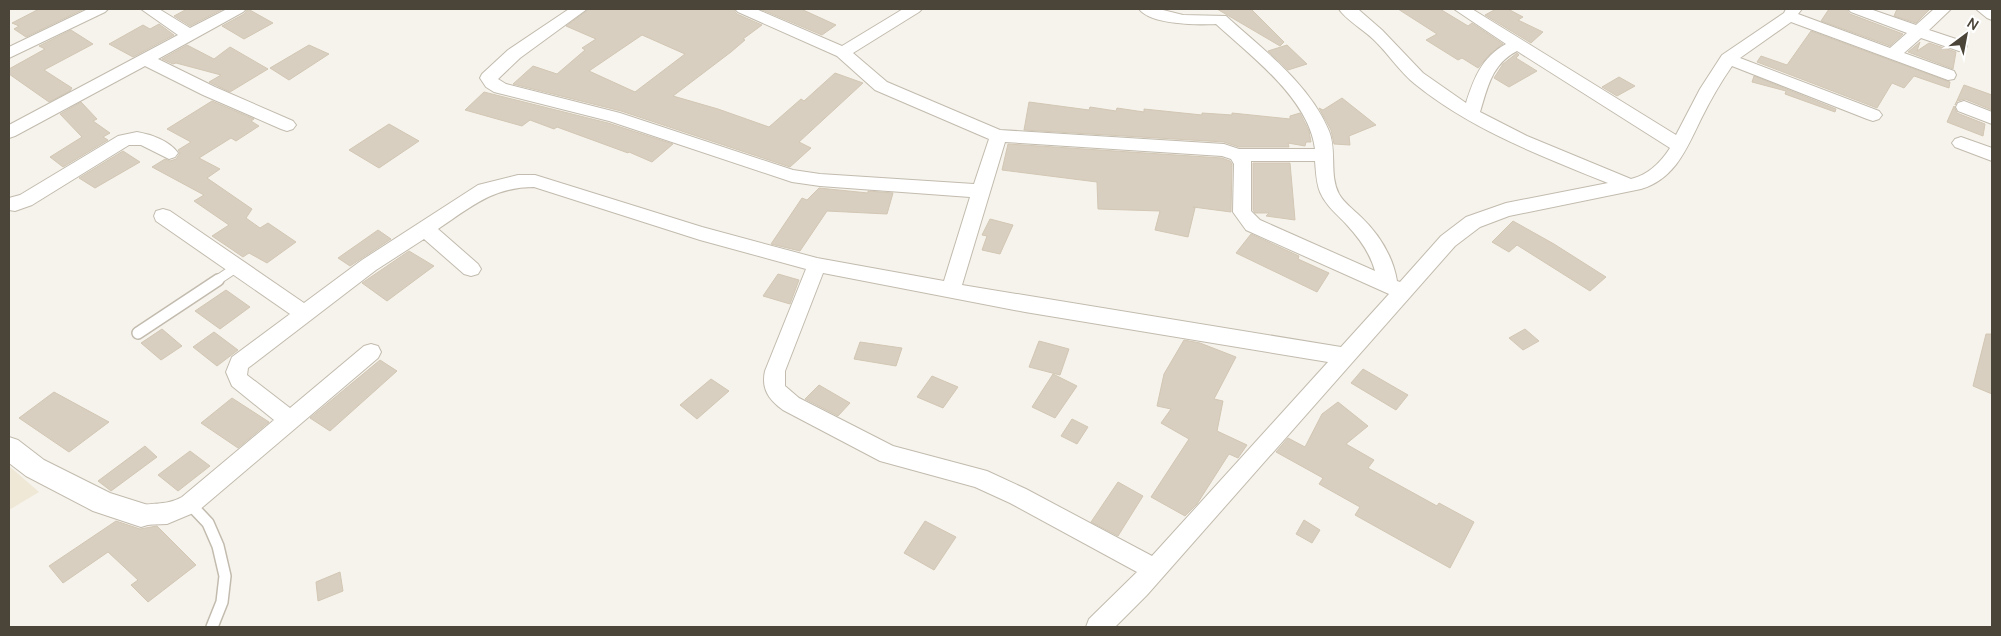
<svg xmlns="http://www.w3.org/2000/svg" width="2001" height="636" viewBox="0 0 2001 636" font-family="Manrope,sans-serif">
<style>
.education{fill:#efe8d6}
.building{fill:#d8cfc1;stroke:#d3c7b4;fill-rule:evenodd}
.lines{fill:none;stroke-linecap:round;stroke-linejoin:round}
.service-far1-casing{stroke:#c2bbae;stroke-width:11}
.service-casing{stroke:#c2bbae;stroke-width:14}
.minor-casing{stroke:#c2bbae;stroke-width:2}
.tertiary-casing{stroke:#c2bbae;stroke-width:2}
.service-far1{stroke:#fff;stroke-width:9}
.service{stroke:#fff;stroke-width:11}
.minor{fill:#fff;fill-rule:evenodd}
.tertiary{fill:#fff;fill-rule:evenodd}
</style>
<rect width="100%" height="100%" fill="#f6f3ec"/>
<polygon class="education" points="9,466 39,492 9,510"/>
<g class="building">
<polygon points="39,9 84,9 26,37 14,29 19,26 12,23"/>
<polygon points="187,9 223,9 190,26 174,16"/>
<polygon points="248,9 273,23 244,39 222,26 244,14"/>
<path d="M589 9H733L737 14 762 25 743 39 745 40 731 52 673 96 718 109 769 127 801 99 804 101 835 73 863 83 799 142 811 148 790 167 621 111 513 84 533 66 557 74 585 50 582 48 596 39 566 26ZM642 35 685 54 635 92 589 71Z"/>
<polygon points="760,9 801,9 836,25 822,35"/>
<polygon points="1217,9 1251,9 1284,42 1280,46"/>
<polygon points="1398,9 1440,9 1468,26 1472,23 1503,44 1490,54 1478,68 1462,58 1458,60 1426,40 1437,34"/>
<polygon points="1496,9 1508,9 1523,17 1518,20 1543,32 1531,43 1485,15"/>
<polygon points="1829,9 1846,9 1850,14 1903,34 1890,46 1821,21"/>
<polygon points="1897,9 1930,9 1916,23 1894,16"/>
<polygon points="159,24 174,35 133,57 109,44 143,25 150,29"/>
<polygon points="71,30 93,44 44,70 72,88 70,91 49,102 9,74 9,69 45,49 39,46"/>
<polygon points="1811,31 1950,82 1949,88 1914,76 1904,88 1892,83 1877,108 1757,62 1761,56 1787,65"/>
<polygon points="1920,42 1917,51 1929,43 1956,52 1953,69 1908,52"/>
<polygon points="187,45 214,59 230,47 268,69 230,92 209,82 221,75 176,63 173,64 162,59"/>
<polygon points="309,45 329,54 289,80 270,68"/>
<polygon points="1287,45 1307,64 1288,70 1268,51"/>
<polygon points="1517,53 1519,55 1516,58 1537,71 1509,87 1494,78 1503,64"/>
<polygon points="1754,76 1836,109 1835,112 1785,94 1786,91 1752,82"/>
<polygon points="1619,77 1635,86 1617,96 1602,87"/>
<polygon points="1964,85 1992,95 1992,110 1965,99 1957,101 1955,105"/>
<polygon points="484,92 608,123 673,144 652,162 629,152 628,153 557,127 554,129 530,120 522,126 465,110"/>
<polygon points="1342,98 1376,125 1349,136 1350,145 1334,144 1331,130 1319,108 1323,110"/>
<polygon points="212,101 254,119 251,121 259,126 236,141 231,138 199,158 220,169 207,178 252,209 246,218 260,228 268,223 296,242 267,263 249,253 243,257 212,236 229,225 194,201 204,195 152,167 165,159 170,161 176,159 180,153 178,150 191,142 167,129"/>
<polygon points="81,102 97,119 93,121 110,133 103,137 108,140 63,167 50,157 82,137 60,114"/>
<polygon points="1029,102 1089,110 1090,107 1116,111 1117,108 1144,112 1144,109 1202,115 1202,113 1232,115 1232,113 1290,119 1290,116 1300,113 1309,131 1311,142 1306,142 1305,146 1288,143 1289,147 1239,147 1224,142 1024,130"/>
<polygon points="1954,106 1957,113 1985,124 1983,136 1947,122"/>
<polygon points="389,124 419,141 379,168 349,150"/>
<polygon points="1008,144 1222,158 1230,161 1232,164 1231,212 1193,207 1195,208 1188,237 1155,230 1160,211 1098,209 1097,182 1002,170"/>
<polygon points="123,151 140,162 95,188 79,178"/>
<polygon points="1253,163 1290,163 1295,220 1266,216 1269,213 1255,213 1253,210"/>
<polygon points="819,188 868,193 868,191 893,193 887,214 827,211 800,251 771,244 802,198 807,200"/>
<polygon points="990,219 1013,225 1000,254 982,250 987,236 982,235"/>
<polygon points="1513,221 1554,244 1606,277 1590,291 1517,245 1509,252 1492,242"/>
<polygon points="378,230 391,239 350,266 338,258"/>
<polygon points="1251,234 1299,256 1298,259 1329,273 1317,292 1236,253"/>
<polygon points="409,251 434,266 387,301 362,283"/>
<polygon points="778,274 799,280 790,304 763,296"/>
<polygon points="226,290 250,307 220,329 195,311"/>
<polygon points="162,329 182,346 161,360 141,343"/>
<polygon points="1525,329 1539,341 1523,350 1509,338"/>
<polygon points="214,332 238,350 217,366 193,347"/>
<polygon points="1986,334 1992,334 1992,394 1973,386"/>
<polygon points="1184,340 1200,343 1236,357 1214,399 1223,401 1217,431 1247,445 1238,458 1229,454 1197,504 1185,516 1151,497 1189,439 1161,423 1171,409 1157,406 1164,374"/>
<polygon points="1039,341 1069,349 1060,375 1029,367"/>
<polygon points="860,342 902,348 896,366 854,359"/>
<polygon points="380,360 397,371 330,431 310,418"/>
<polygon points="1363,369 1408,395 1396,410 1351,383"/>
<polygon points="1053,374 1077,386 1055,418 1032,407"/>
<polygon points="932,376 958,387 943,408 917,397"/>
<polygon points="711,379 729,391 697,419 680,405"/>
<polygon points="819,385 850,403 838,416 805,399"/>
<polygon points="54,392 109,422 69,452 19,418"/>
<polygon points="232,398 269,422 238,448 201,423"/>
<polygon points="1338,402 1368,426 1346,444 1374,460 1368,468 1437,506 1439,503 1474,522 1450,568 1355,515 1360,507 1319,484 1323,478 1276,452 1288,438 1305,447 1322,414"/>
<polygon points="1072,419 1088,427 1077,444 1061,436"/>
<polygon points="145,446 157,457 111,491 98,481"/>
<polygon points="190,451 210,466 178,491 158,475"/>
<polygon points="1118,482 1143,496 1118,536 1091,522"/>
<polygon points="1304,520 1320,530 1312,543 1296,534"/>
<polygon points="116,521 140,529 157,526 196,565 148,602 131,585 138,580 108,552 63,583 49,566"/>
<polygon points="925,521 956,537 934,570 904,553"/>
<polygon points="340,572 343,591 318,601 316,582"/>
</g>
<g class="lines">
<g class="service-far1-casing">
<polyline id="service-far1" points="216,281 237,267"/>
</g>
<g class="service-casing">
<g id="service">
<polyline points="138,333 218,280"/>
<polyline points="190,504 208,523 218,546 225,576 222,602 212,627"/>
</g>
</g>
<g class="minor-casing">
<g id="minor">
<polygon points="88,9 108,9 105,12 9,58 9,47"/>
<polygon points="141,9 159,9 190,28 227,9 246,9 243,12 158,59 215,87 293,121 296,125 293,129 287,131 281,129 203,95 145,66 15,136 9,138 9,125 178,35"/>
<path d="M569 9H587L520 58 498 79 506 84 620 113 793 170 820 174 974 184 989 139 875 90 837 56 738 12 735 9H756L842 46 903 9H922L919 12 853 53 887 82 1000 130 1224 144 1239 149H1315C1309 99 1251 56 1216 24 1198 25 1151 25 1139 9H1159L1183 15 1226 16C1262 49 1309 83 1329 131 1337 151 1329 175 1339 194 1344 203 1353 209 1360 216 1378 233 1393 256 1397 281L1400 282 1441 236 1466 217 1506 203 1608 183C1541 156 1472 130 1415 84 1399 71 1388 53 1373 39 1364 30 1345 19 1339 9L1359 10 1382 30 1423 73 1466 103C1474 78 1482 57 1506 44L1454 9H1472L1676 135 1700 89 1722 55 1784 13 1786 9H1802L1798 14 1890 48 1907 33 1851 12 1848 9H1870L1916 25 1934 9H1951L1929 30 1965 42 1967 46 1965 50 1959 51 1921 38 1904 53 1954 71 1956 75 1954 79 1948 80 1791 22 1740 58 1879 111 1882 115 1879 119 1873 121 1867 119 1732 66C1720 83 1710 101 1701 119 1687 148 1675 179 1641 189L1509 216 1480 227 1455 246 1147 595 1115 627H1086L1089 619 1137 572 1010 503 975 487 880 461 783 410C769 400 761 389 765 371L806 269 700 240 534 187C493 187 471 207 438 229L478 264 481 269 478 274 471 276 464 274 424 239 376 270 248 368 247 375 290 408 364 346 371 344 378 346 381 352 378 358 198 511 167 524 141 525 133 522 130 515 133 508C150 501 164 507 182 497L274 420 232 386 226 372 232 357 290 314 156 221 154 216 156 211 163 209 170 211 304 303 362 260 478 185 518 175H535L702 227 817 258 944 281 970 197 820 186 792 182 609 121 494 92 486 87 480 78 482 74 508 50ZM1517 51 1670 148C1661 162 1648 175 1631 179L1527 136 1480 112C1488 86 1492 64 1517 51ZM1005 142 1222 156 1231 159 1234 164 1233 212 1246 230 1389 294 1341 347 962 285ZM1251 161H1315C1316 171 1316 182 1320 192 1326 206 1337 214 1347 225 1360 239 1370 253 1375 271L1260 220 1251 211ZM823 273 1025 312 1328 362 1152 556 1026 489 987 471 893 446 799 398 785 386V371Z"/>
<polygon points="1976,9 1992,9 1992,20 1987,18"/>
<polygon points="1964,101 1992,112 1992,124 1958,111 1956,107 1958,103"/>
<path d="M137 132C150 134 170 141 178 153L175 157 169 159 141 145H129L32 205 15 211 9 210V198L20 195 118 136Z"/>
<polygon points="1961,137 1992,148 1992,161 1955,147 1952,143 1955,139"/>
</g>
</g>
<g class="tertiary-casing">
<polygon id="tertiary" points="9,437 18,440 44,460 110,493 151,506 155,515 151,524 141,527 93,511 26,476 9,463"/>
</g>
<use href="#service-far1" class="service-far1"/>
<use href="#service" class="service"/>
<use href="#minor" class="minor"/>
<use href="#tertiary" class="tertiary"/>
</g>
<rect width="2001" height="636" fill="none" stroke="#4b4439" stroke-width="20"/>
<g transform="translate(1966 35) rotate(32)" stroke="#ffffff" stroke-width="4" paint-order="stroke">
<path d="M0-4L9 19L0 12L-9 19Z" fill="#4b4439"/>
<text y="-8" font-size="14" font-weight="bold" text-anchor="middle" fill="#4b4439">N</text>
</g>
</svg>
